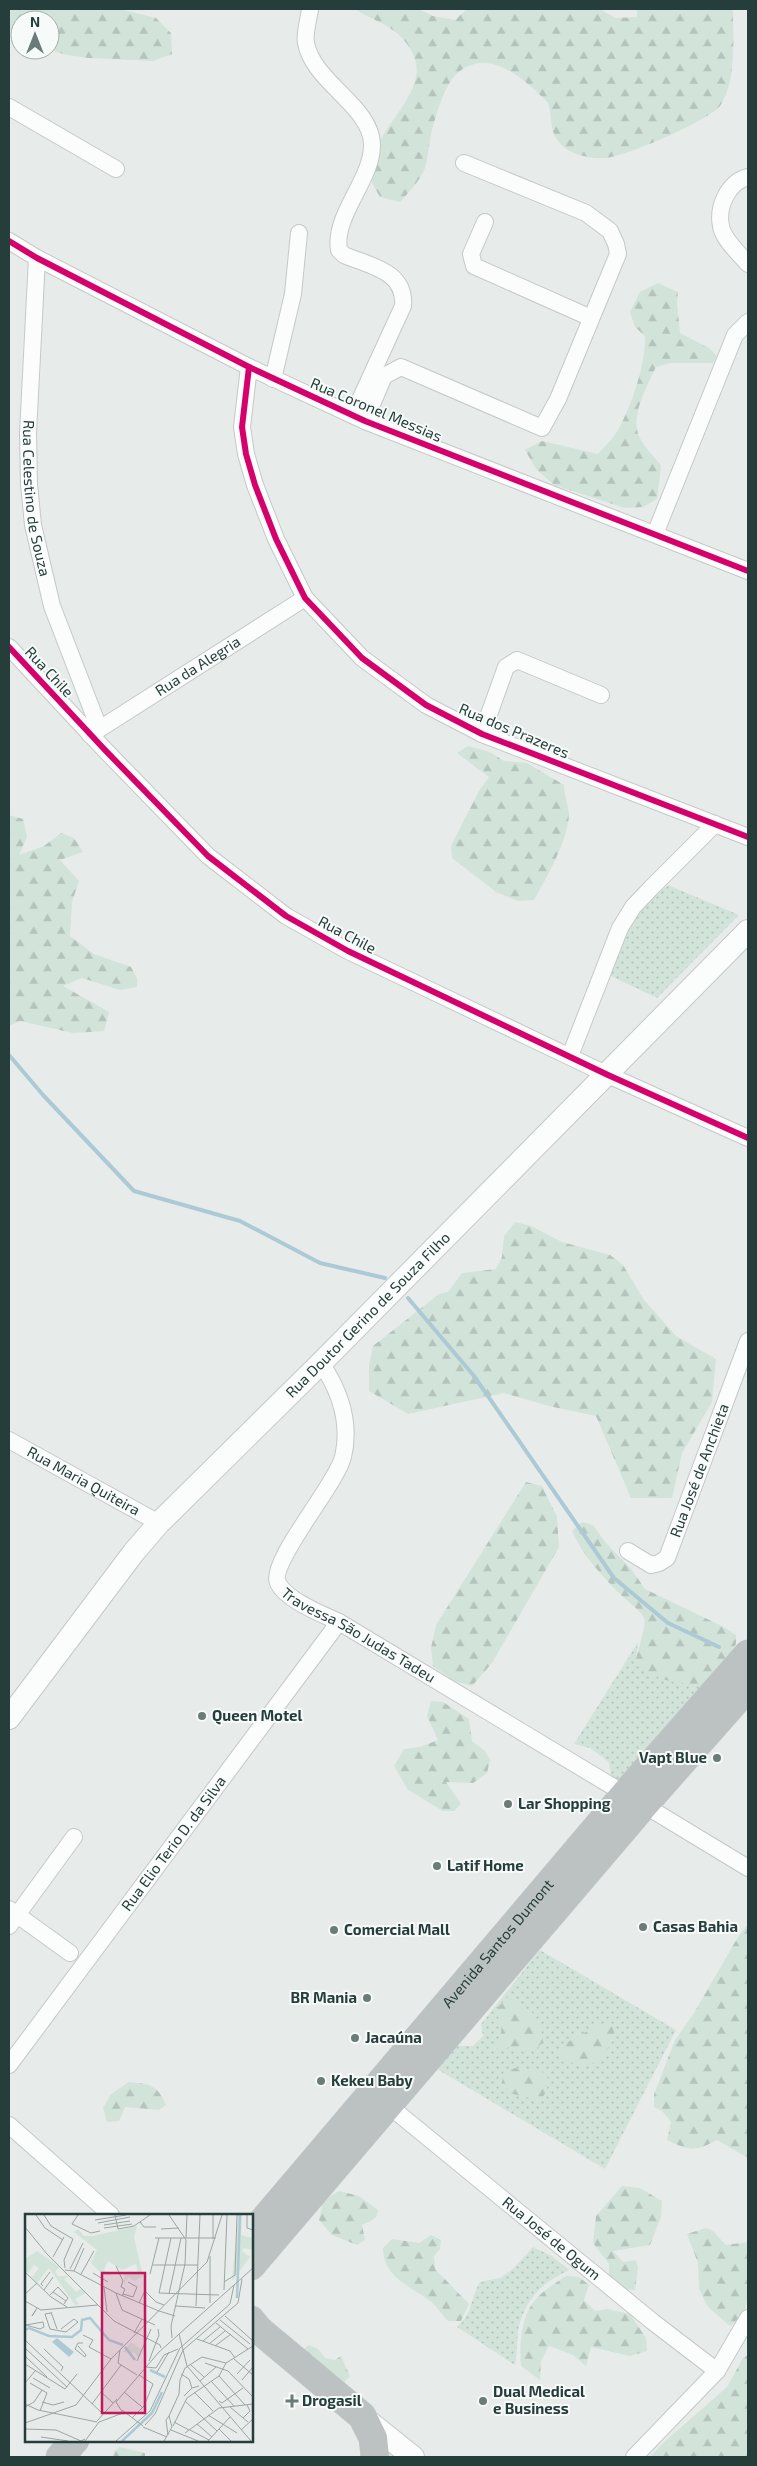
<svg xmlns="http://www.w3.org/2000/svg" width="757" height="2466" viewBox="0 0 757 2466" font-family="'Exo 2',sans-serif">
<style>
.grass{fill:url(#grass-dots)}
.forest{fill:url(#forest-firs)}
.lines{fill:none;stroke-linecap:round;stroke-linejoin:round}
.stream{stroke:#accad5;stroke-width:4}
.street-casing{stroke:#c4c9c7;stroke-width:18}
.secondary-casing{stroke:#c4cac8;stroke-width:24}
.highway-casing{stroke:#c3cac9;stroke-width:29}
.street{stroke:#fbfcfc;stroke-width:16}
.secondary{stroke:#fbfcfc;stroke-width:22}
.highway{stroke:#bcc2c2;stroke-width:28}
.cycleway-casing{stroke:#f6faf8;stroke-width:9}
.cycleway{stroke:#d6006c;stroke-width:6}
.poi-dot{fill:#6a7b78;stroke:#f6faf8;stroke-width:2}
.labels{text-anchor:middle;stroke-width:4;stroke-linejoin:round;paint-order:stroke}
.street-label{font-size:15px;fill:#263e3b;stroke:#f6faf8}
.poi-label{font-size:15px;font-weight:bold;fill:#263e3b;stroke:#f6faf8;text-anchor:start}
.inset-river{fill:none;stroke:#accad5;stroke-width:2.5}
.inset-road{fill:none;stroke:#9aa6a4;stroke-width:1}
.view{fill:#c2185b;fill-opacity:0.15;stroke:#c2185b;stroke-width:2.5}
.inset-edge{fill:none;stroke:#263e3b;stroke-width:2.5}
</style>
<defs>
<pattern id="grass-dots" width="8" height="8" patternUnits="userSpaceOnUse" patternTransform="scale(1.25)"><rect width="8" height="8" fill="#d2e3da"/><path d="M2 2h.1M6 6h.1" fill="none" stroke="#b4c4bc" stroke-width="1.8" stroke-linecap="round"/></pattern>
<pattern id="forest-firs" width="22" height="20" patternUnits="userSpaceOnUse" patternTransform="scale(1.25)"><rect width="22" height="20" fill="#d2e3da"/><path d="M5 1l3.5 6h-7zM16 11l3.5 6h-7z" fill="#b4c4bc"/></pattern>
</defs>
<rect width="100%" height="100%" fill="#e7ecea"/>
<g class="grass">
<path d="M668 885 739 915 657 998 609 975C626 934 631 914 668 885Z"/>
<polygon points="638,1642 636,1659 714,1677 621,1783 612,1780 609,1762 590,1748 574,1744"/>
<polygon points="540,1950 676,2030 605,2169 437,2069 455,2046 473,2046 483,2036 481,2024"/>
<path d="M533 2247 552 2256 569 2270C543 2283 530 2294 520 2322 516 2335 518 2351 515 2365L457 2327C473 2313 470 2299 480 2282L500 2278 513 2269Z"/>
</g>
<g class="forest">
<polygon points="9,9 120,9 156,18 171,33 172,54 153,61 89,58 67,55 50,50 50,20 20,20 20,36 9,30"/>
<path d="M355 9H418L433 16 455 20 467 9H600L615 18 637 17V9H733C733 37 737 82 720 106 708 121 625 157 605 158 593 159 576 156 565 148 547 133 554 121 548 103 527 82 492 47 460 71 445 82 438 110 433 126 429 139 429 154 425 168 420 181 409 192 400 202L380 197C377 191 371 183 371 176 369 119 453 87 398 34 386 23 368 18 355 9Z"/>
<path d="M658 283 678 292 677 303 680 333 709 348 717 356 713 363H671L656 367C647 387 629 417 640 438 645 448 655 457 661 466L657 499 643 507 625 508 554 485 536 469 525 450 542 441 598 454C604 447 613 439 618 430 632 405 646 363 645 336L635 327 630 312 640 292Z"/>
<path d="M468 746 490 752 504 761 527 763 564 785C564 795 569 807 569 815 568 840 546 879 534 900L518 901 496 892 452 858 451 846 479 791 489 777 457 753Z"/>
<polygon points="9,815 23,819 27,837 19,855 44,846 61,833 74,838 83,852 60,860 79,881 72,902 70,936 94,954 131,967 137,978 137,987 120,990 82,978 63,986 109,1012 104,1031 73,1033 20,1021 9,1026"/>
<polygon points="515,1222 531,1226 562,1242 610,1255 623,1265 644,1300 676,1336 716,1359 712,1402 682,1453 672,1498 631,1498 596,1416 549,1406 504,1393 408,1414 369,1391 369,1365 373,1346 439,1294 448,1292 462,1273 496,1269 502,1257 504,1236"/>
<polygon points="526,1482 542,1486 557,1517 559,1547 492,1663 472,1686 454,1681 433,1666 431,1648 436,1625"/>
<path d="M582 1522 593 1525 606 1543 632 1570 645 1589 722 1626 736 1635V1644L727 1659 714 1677 700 1685 669 1681 652 1675 636 1659C638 1650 647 1624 644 1618 640 1610 628 1602 622 1596 602 1576 583 1556 572 1531Z"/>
<polygon points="431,1701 443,1702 469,1719 472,1741 485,1751 490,1760 487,1773 473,1783 446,1782 461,1804 454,1811 443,1811 408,1790 394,1766 404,1749 420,1747 438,1740 427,1716"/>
<path d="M748 1924V2158L717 2140C695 2152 690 2151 667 2140L671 2122 662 2111 654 2107V2094L675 2040 694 2013 738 1937Z"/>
<path d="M509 1996C518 2002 516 2011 530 2010 539 2020 542 2030 543 2042L535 2050 519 2051 509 2047 502 2051 495 2047C501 2037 505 2026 497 2015L498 2007Z"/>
<polygon points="600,2024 613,2025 615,2038 597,2063 576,2065 560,2054 568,2042"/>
<path d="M515 2068 547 2073C548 2085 549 2092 539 2100L513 2094 502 2083 503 2073Z"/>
<path d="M129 2082C149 2084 157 2084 166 2105L159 2110 125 2107 119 2121 107 2122 103 2108 111 2094Z"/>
<polygon points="622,2186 640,2188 662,2201 661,2217 650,2245 613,2251 623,2262 636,2260 638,2268 635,2290 621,2289 609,2278 609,2264 593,2243 596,2216"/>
<path d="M339 2191 359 2196 378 2210C377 2220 370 2221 362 2225L365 2240 357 2245 332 2235 319 2220 323 2201Z"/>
<polygon points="706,2228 713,2231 726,2245 748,2242 748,2298 742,2317 730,2326 708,2307 699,2289 698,2263 687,2234"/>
<path d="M431 2235 441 2240 440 2249 434 2256 435 2269 469 2304 461 2321H448C442 2315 437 2306 430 2301 410 2286 383 2277 383 2248L392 2239 419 2243Z"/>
<path d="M566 2276 579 2277 589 2285 584 2300 595 2311 607 2309 630 2314 646 2338 647 2351 630 2356 591 2347 586 2366 573 2355 549 2346 541 2361 540 2380 521 2366C519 2345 521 2314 537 2298 545 2289 556 2283 566 2276Z"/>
<polygon points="309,2345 318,2349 325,2358 335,2360 341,2356 350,2376 339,2388 301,2351"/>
<polygon points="748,2355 748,2457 650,2457 663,2443 727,2387 743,2358"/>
<polygon points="120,2447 145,2453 145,2457 113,2457 114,2451"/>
</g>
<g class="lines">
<g class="stream">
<polyline points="9,1055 43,1095 134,1191 240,1221 320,1263 385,1278"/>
<polyline points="408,1298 474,1376 614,1578 668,1623 719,1647"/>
</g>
<g class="street-casing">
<g id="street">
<path d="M310 9C309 19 304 33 306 43 313 82 371 106 372 144 373 179 333 215 339 250L344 255C370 266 406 271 403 306L353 415"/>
<polyline points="9,107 116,169"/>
<path d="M748 177C728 182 717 207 721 226 723 240 740 254 748 264"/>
<polyline points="485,222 471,254 474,266 591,318"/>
<polyline points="9,241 37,258 249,367 365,421 748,571"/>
<path id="s1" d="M37 258 28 433 29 484 33 525 52 606 99 728"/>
<polyline points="249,367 242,427 246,454 255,485 276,539 305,598 362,658 426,705 482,734 748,837"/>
<polyline points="273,379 293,294 299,233"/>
<polyline points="365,421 384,376 401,367 542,428 558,399 618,254 616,244 610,231 586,213 464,163"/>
<polyline points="655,534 735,335 748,322"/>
<polyline points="9,647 105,750 208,856 286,916 348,951 608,1075 748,1138"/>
<polyline points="482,734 506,667 517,660 601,695"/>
<path id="s2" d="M90 735 305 598"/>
<polyline points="570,1056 620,928 633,907 651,888 715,824"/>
<path id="s3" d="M321 1363C340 1391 351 1423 343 1457 336 1485 268 1563 278 1583 286 1600 322 1614 339 1622L625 1794"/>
<path id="s4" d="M9 1440 159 1523"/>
<path id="s5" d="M628 1551 651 1565 659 1563 667 1558 748 1341"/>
<polyline points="644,1805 748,1868"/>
<polyline points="9,1909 70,1953"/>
<polyline points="9,1926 74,1837"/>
<path id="s6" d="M9 2065 339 1622"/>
<path id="s7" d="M388 2105 653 2322 717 2371"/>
<polyline points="9,2125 111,2215"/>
<polyline points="634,2457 717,2371 748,2318"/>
</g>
</g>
<g class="secondary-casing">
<g id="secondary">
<path id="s8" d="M9 1718 134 1552 159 1523 321 1363 748 931"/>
<polyline points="363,2417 413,2457"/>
</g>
</g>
<g class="highway-casing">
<g id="highway">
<path id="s9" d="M251 2235 625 1794 748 1654"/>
<polyline points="251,2266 644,1805 748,1687"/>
<polyline points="251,2320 259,2330 362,2416 373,2438 375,2457"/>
<polyline points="60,2457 75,2440"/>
</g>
</g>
<use href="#street" class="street"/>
<use href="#secondary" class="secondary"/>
<use href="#highway" class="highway"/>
<g class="cycleway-casing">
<g id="cycleway">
<polyline points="9,241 37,258 249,367 365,421 748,571"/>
<polyline points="249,367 242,427 246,454 255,485 276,539 305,598 362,658 426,705 482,734 748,837"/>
<polyline points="9,647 105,750 208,856 286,916 348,951 608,1075 748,1138"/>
</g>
</g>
<use href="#cycleway" class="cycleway"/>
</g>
<g class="poi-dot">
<circle cx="202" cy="1716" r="5"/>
<circle cx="717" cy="1758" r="5"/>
<circle cx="508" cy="1804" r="5"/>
<circle cx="437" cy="1866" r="5"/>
<circle cx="643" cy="1927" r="5"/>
<circle cx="334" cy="1930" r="5"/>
<circle cx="367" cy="1998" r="5"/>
<circle cx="355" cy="2038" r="5"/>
<circle cx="321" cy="2081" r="5"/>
<path d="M289.5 2393.5h5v5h5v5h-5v5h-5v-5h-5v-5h5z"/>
<circle cx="483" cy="2401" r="5"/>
</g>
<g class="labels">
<g class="street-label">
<text transform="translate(376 410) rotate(23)" y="5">Rua Coronel Messias</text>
<text dy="5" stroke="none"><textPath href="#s1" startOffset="241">Rua Celestino de Souza</textPath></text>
<text dy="5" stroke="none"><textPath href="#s2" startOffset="128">Rua da Alegria</textPath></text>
<text transform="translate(49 672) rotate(47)" y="5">Rua Chile</text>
<text transform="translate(514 731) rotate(23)" y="5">Rua dos Prazeres</text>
<text transform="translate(347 935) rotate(28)" y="5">Rua Chile</text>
<text dy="5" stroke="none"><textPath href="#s8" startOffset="541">Rua Doutor Gerino de Souza Filho</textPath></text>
<text dy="5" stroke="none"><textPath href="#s5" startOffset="138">Rua José de Anchieta</textPath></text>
<text dy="5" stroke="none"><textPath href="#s4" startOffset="85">Rua Maria Quiteira</textPath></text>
<text dy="5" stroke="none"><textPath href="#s3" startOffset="340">Travessa São Judas Tadeu</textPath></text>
<text dy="5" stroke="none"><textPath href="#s6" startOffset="276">Rua Elio Terio D. da Silva</textPath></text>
<text dy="5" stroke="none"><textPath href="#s9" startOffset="382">Avenida Santos Dumont</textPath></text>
<text dy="5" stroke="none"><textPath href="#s7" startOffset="211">Rua José de Ogum</textPath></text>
</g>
<g class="poi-label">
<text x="212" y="1721">Queen Motel</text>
<text x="707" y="1763" text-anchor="end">Vapt Blue</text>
<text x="518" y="1809">Lar Shopping</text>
<text x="447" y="1871">Latif Home</text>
<text x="653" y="1932">Casas Bahia</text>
<text x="344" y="1935">Comercial Mall</text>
<text x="357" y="2003" text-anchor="end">BR Mania</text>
<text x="365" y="2043">Jacaúna</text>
<text x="331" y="2086">Kekeu Baby</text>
<text x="493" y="2397">Dual Medical<tspan x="493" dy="17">e Business</tspan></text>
<text x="302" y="2406">Drogasil</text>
</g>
</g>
<g transform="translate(25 2214)">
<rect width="228" height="228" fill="#e7ecea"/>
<path d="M213 1H217L216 21 227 24V36L218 34 217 37 225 43 207 67ZM112 12 109 23 118 62 110 67 103 63 99 70 100 62 96 58 113 59 111 50 97 56 83 47 79 56 86 62 78 61 66 49 72 36 49 18 53 15 59 22H68ZM12 37 34 53 30 58 33 62H44L39 65 51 78 56 75 61 79 50 85 54 90 50 91 24 54 12 69 7 63 14 54 9 51 3 59 0 57V45ZM106 128 117 136 113 144 110 139 98 138Z" fill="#d2e3da"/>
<path d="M32 124 49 138 44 143 27 128Z" fill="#accad5"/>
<path class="inset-river" d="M212 84 215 1M0 116 4 114 24 122 47 123 56 116 57 106 65 104 84 126 98 131M100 133 110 146M125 156 140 163M97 227 127 199 137 178"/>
<path class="inset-road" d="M11 1 20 14 38 26M19 1 26 12 48 25 39 46 40 54M53 1 47 10 66 19 75 17M90 1 93 15 109 12 125 1M144 1 161 26 160 50 146 112 147 124M222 1V14L228 16M70 6 101 1M115 8 119 13H131M73 9 105 3M79 11 105 7M0 13 22 40 89 107 135 131 136 134M79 14 107 10M136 15 154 14M130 24H191M146 24 134 79 194 81M161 24 162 1M188 25V1M185 42V89M28 43 39 23M128 51H173M91 52 98 67 96 73 100 75 97 82M45 55 58 29M40 56 49 57 91 79 134 97M49 57 59 34M0 58 26 83 42 93M68 59 83 68M56 60 69 37M125 60 134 24M199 68 210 61 212 1M18 72 16 70 25 58M79 73 82 98M19 76 28 63M199 76 202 1M28 78 41 87M91 79 97 96 130 111M0 80 12 69M98 80 108 83 112 73 103 68M144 80 156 24M25 81 33 73 43 84 39 90M0 87 16 96 73 91M114 89 120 77 131 88 139 91M151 92 180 94M171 92 175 1M11 96 7 102 12 94M134 97 150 102M26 98 32 115M26 99 20 100 25 115 41 118 53 108 49 105 36 115M200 102 228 127M195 106 225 130M18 108 19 113 15 115 1 111ZM191 109 223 135M109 119 117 105M154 120 162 152 226 227M58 121 68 126 64 133 86 145M172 125 205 137 210 144M0 126 78 200M178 127 195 113M184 130 200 117M53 132 61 141 60 143 50 135 53 129H58M190 132 206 120M0 134 42 173M19 135 38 153 36 157M95 136 93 149 112 161M0 142 22 163M209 145 228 161M112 147 126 115M124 147 134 121 133 115M180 149 203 157 228 183M201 149 228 132M0 150 40 175 52 160M166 151 179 163M121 153 131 154 139 141 153 135M132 158 144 138M156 160 164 165 167 174M212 160 225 146M194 162 220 191M8 164 25 174M217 166 228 153M175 167 191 153M186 167 209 192M0 169 10 157M5 169 22 179 15 197M76 178 88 189M99 178 117 193M169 178 188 197M159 182 167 174 174 172M160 187 192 217M194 187 197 189 218 174M17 188 28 191 39 188M0 190 13 196 72 208M67 190 96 151M0 193 9 188 17 176M205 193 223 208M97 196 118 212M183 201 212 219M107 204 119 192 128 170 114 161M218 204 225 197 222 191M72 207 92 185M149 208 164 216M0 209 51 191 86 145 182 48 197 1M172 210 187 223M120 211 130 200 158 136 213 89 217 65M148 212 162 184 194 162 201 149M118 213 142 223M0 215 31 216 56 227 60 225M194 215 206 227M146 216 173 227M165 216 184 226M216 216 228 205M160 219 194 194 228 190M143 221 141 206 144 202M16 223 43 227M60 227 74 208 98 199 91 188 134 138 228 54M91 227 125 197 155 134 205 90 209 71M139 227 147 213 144 202 154 180 155 166 160 154 177 143 201 149M183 227 205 203"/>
<path class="view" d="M77 59H120V199H77Z"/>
<rect width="228" height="228" class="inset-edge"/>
</g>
<rect width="757" height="2466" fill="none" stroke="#263e3b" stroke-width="20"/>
<g transform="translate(35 35)"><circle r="24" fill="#f6faf8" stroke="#a3afac"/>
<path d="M0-4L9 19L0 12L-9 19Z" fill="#6a7b78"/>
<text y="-8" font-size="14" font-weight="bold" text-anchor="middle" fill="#263e3b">N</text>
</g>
</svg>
